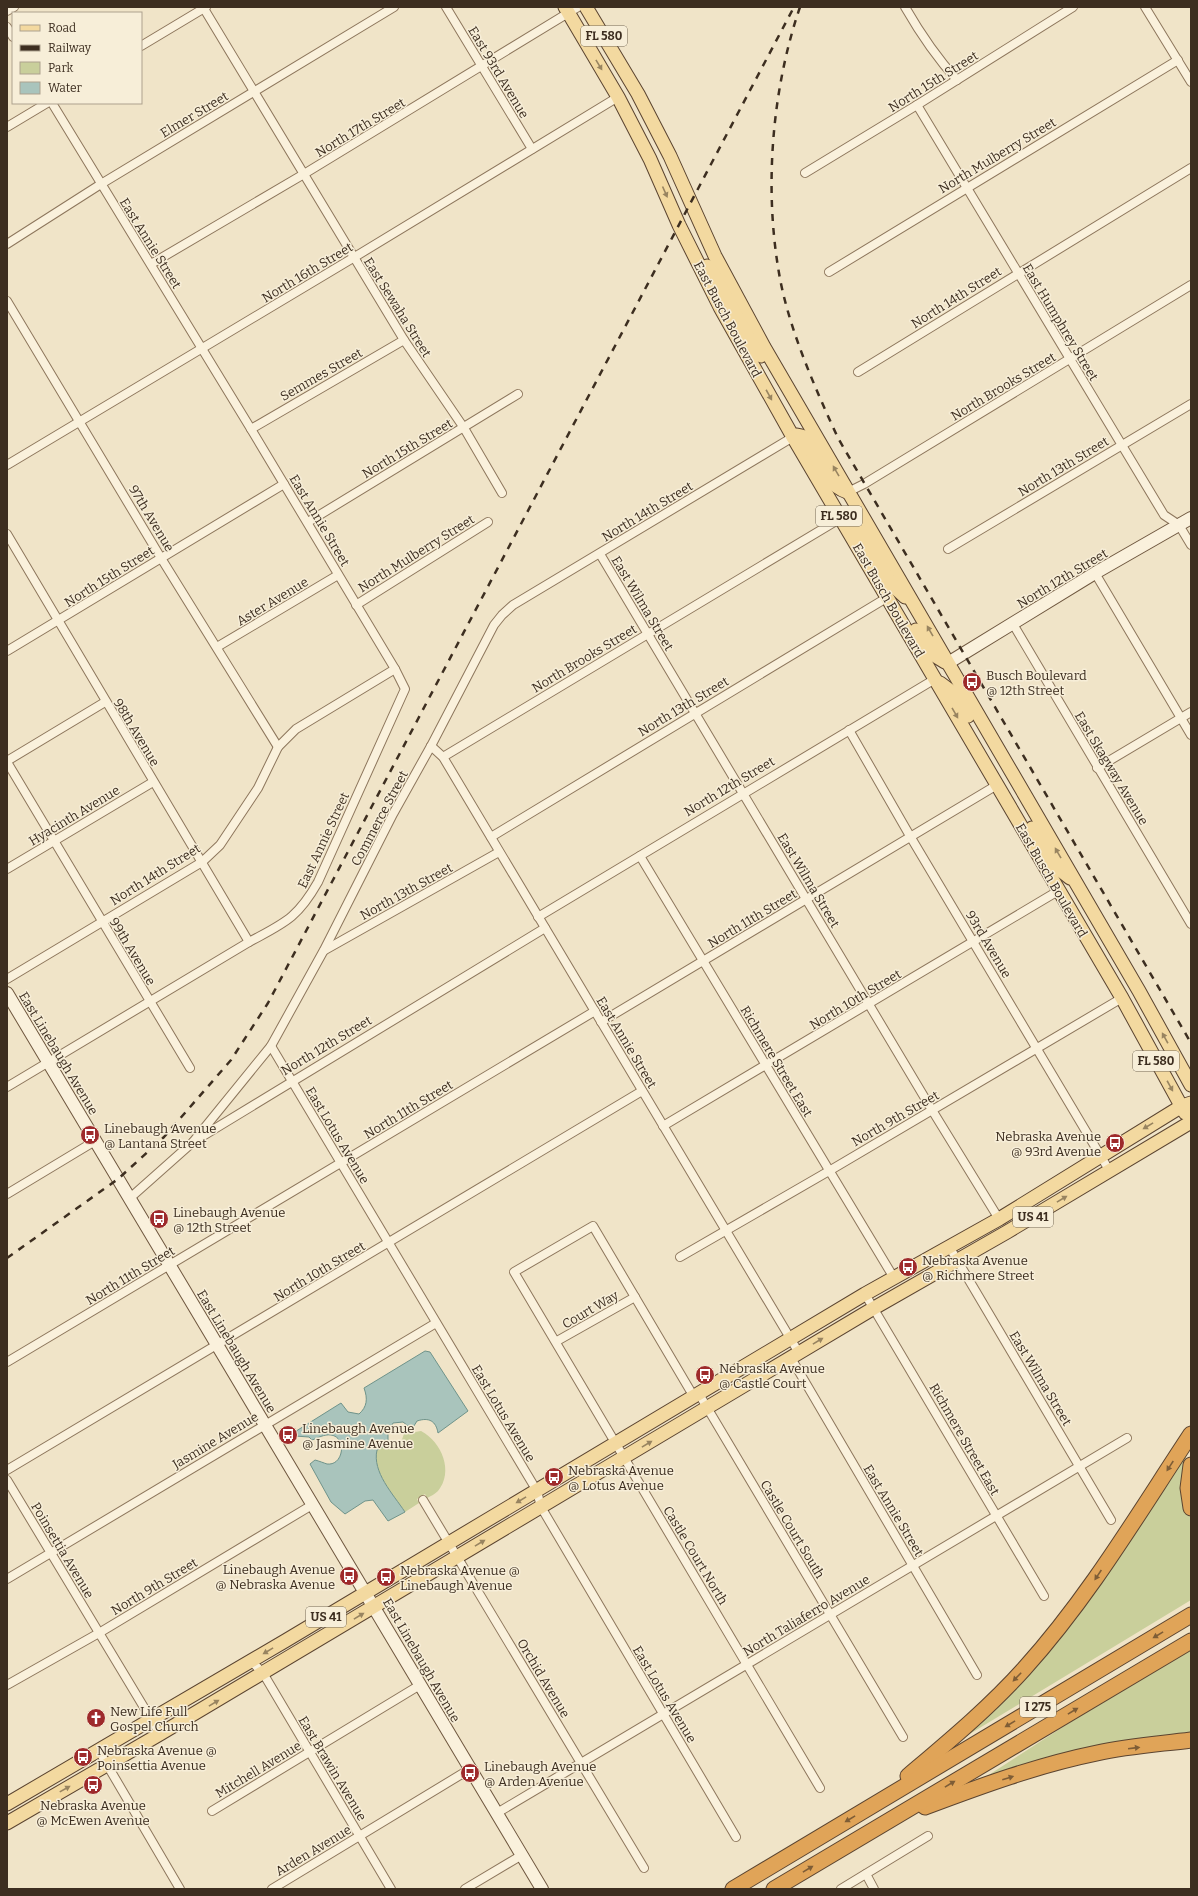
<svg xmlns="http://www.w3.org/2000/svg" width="1198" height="1896" viewBox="0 0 1198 1896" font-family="Bitter,serif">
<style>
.green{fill:#c9cf9b}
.water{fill:#a9c4bc;stroke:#6f938a}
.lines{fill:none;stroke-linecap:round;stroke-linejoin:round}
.street-casing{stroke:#8d765c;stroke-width:10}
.secondary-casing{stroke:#6f573f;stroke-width:14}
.primary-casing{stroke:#5b4430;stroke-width:15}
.highway-casing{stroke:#5b4430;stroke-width:17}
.street{stroke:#faf1dc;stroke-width:8}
.secondary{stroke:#faf1dc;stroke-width:12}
.primary{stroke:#f3d9a0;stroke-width:13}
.highway{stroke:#e0a458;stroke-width:15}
.rail{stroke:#3d2e20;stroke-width:2.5;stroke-dasharray:7 7;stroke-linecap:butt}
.oneway{fill:#988460}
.oneway2{fill:#7e5d36}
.labels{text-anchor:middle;stroke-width:3;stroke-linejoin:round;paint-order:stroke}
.shield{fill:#f7eed8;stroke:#756857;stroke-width:1}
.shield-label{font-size:12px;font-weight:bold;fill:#3d2e20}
.street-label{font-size:13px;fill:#3d2e20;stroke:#f7eed8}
.poi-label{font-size:13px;fill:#3d2e20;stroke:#f7eed8;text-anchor:start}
</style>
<rect width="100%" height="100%" fill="#f0e4c8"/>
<g class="green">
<path d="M421 1431C442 1442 454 1472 438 1491 435 1494 431 1496 427 1498L425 1494 417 1499 419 1503 405 1512C393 1494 372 1472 377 1450L388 1444 389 1441 394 1445 401 1442 404 1434Z"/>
<polygon points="1182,1454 1186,1457 1182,1474 1181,1489 1191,1517 1191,1600 958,1741 1010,1686"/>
<polygon points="1191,1650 1191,1736 978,1782 1069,1723"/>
</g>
<path class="water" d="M425 1351 430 1352 468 1411 438 1433C436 1421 429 1417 417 1421L412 1429 403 1422 393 1423 388 1432V1444L377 1450C372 1472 393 1494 405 1512L388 1521 373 1500 365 1501 345 1514 331 1502 310 1464 315 1460C319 1461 324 1463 327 1464 344 1466 347 1437 331 1435 324 1434 318 1438 312 1440L309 1437 295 1436 293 1433 341 1403 348 1412 359 1414C367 1407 368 1399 364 1388Z"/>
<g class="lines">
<g class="street-casing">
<g id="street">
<polyline points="203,7 404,340 464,428 502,493"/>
<polyline points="446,7 532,149"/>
<path d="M905 7C920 33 936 57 957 80"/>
<polyline points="1145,7 1191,82"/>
<polyline points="7,11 14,7"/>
<polyline points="7,27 13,37"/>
<polyline points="141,46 206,7"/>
<polyline points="917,105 1164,515 1179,525 1191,545"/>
<polyline points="7,127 47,103"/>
<polyline points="805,173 917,105 1073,7"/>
<polyline points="7,244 101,184 394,7"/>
<polyline points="151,264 304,174 578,7"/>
<polyline points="829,272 1178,60"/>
<polyline points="7,301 161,558 278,747"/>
<polyline points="858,372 1191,168"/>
<polyline points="251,429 404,340"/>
<polyline points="7,465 353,258 618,97"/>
<polyline points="848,492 864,484 1191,285"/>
<polyline points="308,522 518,394"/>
<polyline points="7,534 249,942"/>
<polyline points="948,549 1191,404"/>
<polyline points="600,554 932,1110 999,1219"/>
<polyline points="1095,573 1191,735"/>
<polyline points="356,605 488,522"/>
<polyline points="1013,624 1191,924"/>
<polyline points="217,647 338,575"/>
<polyline points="7,651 284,484"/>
<polyline points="849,730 910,836 1109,1170"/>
<polyline points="431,746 443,757 799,1353"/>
<polyline points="443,757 841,518"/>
<polyline points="7,761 105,702"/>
<polyline points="7,762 190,1068"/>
<polyline points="1097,768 1191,712"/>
<polyline points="491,837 888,597"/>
<polyline points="640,856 894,1278"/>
<polyline points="7,869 153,782"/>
<polyline points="538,917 935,679"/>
<polyline points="325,950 499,852"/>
<polyline points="7,979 202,862 220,845 258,788 278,747 296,729 395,669"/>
<polyline points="601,1022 997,785"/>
<polyline points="271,1046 537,1491 541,1507 736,1837"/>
<path d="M7 1087 249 942C284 923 297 919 318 882L405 689 395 669 251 429 52 103"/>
<polyline points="663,1126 1058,891"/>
<polyline points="193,1142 271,1046 324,950 393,814 431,746 494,625 502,615 513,605 793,437"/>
<polyline points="7,1194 95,1141"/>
<polyline points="130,1198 193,1142 545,928"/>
<polyline points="950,1248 1111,1520"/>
<polyline points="680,1257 829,1171 1122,998"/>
<polyline points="865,1294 1044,1596"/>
<polyline points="557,1341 635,1297"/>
<polyline points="791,1358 977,1675"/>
<polyline points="7,1362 595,1011"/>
<polyline points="699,1394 903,1737"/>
<polyline points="694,1397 593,1226 514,1272 820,1788"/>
<polyline points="7,1470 642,1091"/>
<polyline points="7,1480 160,1734"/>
<polyline points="423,1500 644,1868"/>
<polyline points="7,1579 436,1323"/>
<polyline points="251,1661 263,1673 391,1889"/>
<polyline points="7,1685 99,1633 312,1505"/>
<polyline points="99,1751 180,1889"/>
<polyline points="212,1811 420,1685"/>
<polyline points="497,1813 1127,1438"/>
<polyline points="866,1874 874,1889"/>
<polyline points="272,1889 470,1769"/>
<polyline points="465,1889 522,1855"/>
<polyline points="841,1889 928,1836"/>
</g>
</g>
<g class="secondary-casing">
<g id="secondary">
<polyline points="948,663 1095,573 1191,518"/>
<polyline points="7,993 542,1889"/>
</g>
</g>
<g class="primary-casing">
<g id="primary">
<polyline points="565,7 618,97 650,159 679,225 720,307 793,437 1122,998 1185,1113"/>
<polyline points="586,7 638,94 670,156 715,256 764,347 1139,991 1191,1085"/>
<polyline points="707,266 712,272 756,352 761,356"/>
<path d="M793 437 797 435 802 436C818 455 823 484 847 492"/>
<polyline points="841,519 853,522 860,531 891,584 905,597"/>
<polyline points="916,630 932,654 945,662"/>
<polyline points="940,683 956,695 968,716"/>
<polyline points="1032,828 1056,867 1070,878"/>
<polyline points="7,1804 285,1641 865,1294 999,1219 1182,1106 1191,1103"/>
<polyline points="7,1823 160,1734 874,1308 1007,1232 1191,1122"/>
</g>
</g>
<g class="highway-casing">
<g id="highway">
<polyline points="1191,1465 1188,1488 1191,1508"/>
<path d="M908 1776C948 1742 989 1708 1024 1669 1089 1597 1138 1514 1191 1434"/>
<path d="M925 1807C981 1786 1038 1765 1097 1753 1128 1746 1160 1744 1191 1740"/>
<polyline points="733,1889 1191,1615"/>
<polyline points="774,1889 1191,1641"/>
</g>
</g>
<use href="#street" class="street"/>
<use href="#secondary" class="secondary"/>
<use href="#primary" class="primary"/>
<use href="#highway" class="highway"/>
<g class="rail">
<path d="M800 7C772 89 764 187 779 273 788 327 815 388 838 438L1191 1043"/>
<polyline points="7,1258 118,1179 164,1137 231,1060 268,1003 794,7"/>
</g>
</g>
<defs><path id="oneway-solid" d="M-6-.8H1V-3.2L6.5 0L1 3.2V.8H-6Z"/></defs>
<g class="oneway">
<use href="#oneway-solid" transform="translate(599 65) rotate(59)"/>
<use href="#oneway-solid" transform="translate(665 192) rotate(66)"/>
<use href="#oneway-solid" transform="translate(769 395) rotate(61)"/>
<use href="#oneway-solid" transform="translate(836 471) rotate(-120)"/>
<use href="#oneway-solid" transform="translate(930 631) rotate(-120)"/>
<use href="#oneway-solid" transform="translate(955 713) rotate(60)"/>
<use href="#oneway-solid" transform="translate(1058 853) rotate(-120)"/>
<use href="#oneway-solid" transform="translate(1165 1038) rotate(-119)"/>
<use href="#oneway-solid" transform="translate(1170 1086) rotate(61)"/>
<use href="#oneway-solid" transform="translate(1148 1126) rotate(149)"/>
<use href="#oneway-solid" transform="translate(1062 1199) rotate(-31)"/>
<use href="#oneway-solid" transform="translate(818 1341) rotate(-31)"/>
<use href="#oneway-solid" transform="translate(647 1444) rotate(-31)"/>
<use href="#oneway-solid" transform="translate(521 1500) rotate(149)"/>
<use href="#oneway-solid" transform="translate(480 1543) rotate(-31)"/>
<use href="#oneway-solid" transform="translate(359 1616) rotate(-31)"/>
<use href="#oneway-solid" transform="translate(268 1651) rotate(149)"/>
<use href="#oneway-solid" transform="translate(214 1703) rotate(-31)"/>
<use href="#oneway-solid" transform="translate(65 1789) rotate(-29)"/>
</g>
<g class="oneway2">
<use href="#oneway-solid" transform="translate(1170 1466) rotate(123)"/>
<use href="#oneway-solid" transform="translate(1098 1575) rotate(124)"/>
<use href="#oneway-solid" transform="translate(1158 1635) rotate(149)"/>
<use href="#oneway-solid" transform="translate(1017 1677) rotate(134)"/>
<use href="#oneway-solid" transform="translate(1073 1711) rotate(-31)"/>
<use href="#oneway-solid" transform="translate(1010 1724) rotate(149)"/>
<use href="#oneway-solid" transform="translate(1134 1748) rotate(-7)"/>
<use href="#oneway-solid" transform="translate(1008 1778) rotate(-17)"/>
<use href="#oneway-solid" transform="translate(950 1784) rotate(-31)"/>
<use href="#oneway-solid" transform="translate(850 1819) rotate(149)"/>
<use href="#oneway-solid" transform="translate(808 1869) rotate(-31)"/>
</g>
<defs>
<g id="bus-disc" transform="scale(1)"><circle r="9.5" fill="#9e2a2b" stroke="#f7eed8"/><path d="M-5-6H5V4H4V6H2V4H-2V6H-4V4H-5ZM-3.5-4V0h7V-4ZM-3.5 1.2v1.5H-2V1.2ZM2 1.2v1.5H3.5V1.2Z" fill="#fff"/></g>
<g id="church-disc" transform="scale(1)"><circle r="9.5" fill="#9e2a2b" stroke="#f7eed8"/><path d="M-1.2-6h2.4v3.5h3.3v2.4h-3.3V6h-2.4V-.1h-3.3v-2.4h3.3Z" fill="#fff"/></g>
</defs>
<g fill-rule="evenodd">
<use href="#bus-disc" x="972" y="682"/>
<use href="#bus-disc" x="90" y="1135"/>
<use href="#bus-disc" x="1115" y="1143"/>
<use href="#bus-disc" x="159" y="1219"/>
<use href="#bus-disc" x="908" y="1267"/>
<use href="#bus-disc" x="705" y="1375"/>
<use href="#bus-disc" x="288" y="1435"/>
<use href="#bus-disc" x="554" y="1477"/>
<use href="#bus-disc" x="349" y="1576"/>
<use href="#bus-disc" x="386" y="1577"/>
<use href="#church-disc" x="96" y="1718"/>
<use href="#bus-disc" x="83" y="1757"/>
<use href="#bus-disc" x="470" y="1773"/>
<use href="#bus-disc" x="93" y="1785"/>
</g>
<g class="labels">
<g class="shield">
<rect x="581" y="26" width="46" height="20" rx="3"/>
<rect x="816" y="506" width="46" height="20" rx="3"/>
<rect x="1133" y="1051" width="46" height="20" rx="3"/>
<rect x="1013" y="1207" width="40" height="20" rx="3"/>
<rect x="306" y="1607" width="40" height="20" rx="3"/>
<rect x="1020" y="1697" width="36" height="20" rx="3"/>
</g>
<g class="shield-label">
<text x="604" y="40">FL 580</text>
<text x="839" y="520">FL 580</text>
<text x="1156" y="1065">FL 580</text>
<text x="1033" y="1221">US 41</text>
<text x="326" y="1621">US 41</text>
<text x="1038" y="1711">I 275</text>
</g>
<g class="street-label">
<text transform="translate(499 72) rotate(59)" y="5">East 93rd Avenue</text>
<text transform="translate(933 81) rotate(-32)" y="5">North 15th Street</text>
<text transform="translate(194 114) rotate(-31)" y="5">Elmer Street</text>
<text transform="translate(360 127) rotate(-31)" y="5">North 17th Street</text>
<text transform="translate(997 155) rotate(-31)" y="5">North Mulberry Street</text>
<text transform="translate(151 243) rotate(58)" y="5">East Annie Street</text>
<text transform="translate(307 272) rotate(-31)" y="5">North 16th Street</text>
<text transform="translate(956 297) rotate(-32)" y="5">North 14th Street</text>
<text transform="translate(398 307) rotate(58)" y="5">East Sewaha Street</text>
<text transform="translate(728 319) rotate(62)" y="5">East Busch Boulevard</text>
<text transform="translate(1061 322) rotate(59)" y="5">East Humphrey Street</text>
<text transform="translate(321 374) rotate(-30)" y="5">Semmes Street</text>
<text transform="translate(1003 386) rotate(-31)" y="5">North Brooks Street</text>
<text transform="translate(407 448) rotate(-31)" y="5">North 15th Street</text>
<text transform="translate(1063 466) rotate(-31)" y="5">North 13th Street</text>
<text transform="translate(647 511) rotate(-31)" y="5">North 14th Street</text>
<text transform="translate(152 518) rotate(59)" y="5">97th Avenue</text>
<text transform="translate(320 520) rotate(59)" y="5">East Annie Street</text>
<text transform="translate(416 553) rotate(-32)" y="5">North Mulberry Street</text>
<text transform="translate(109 576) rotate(-32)" y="5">North 15th Street</text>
<text transform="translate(1062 578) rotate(-31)" y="5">North 12th Street</text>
<text transform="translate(889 600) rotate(60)" y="5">East Busch Boulevard</text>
<text transform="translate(272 601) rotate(-31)" y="5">Aster Avenue</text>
<text transform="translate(643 603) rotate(59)" y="5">East Wilma Street</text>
<text transform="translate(584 658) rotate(-31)" y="5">North Brooks Street</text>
<text transform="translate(683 706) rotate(-31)" y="5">North 13th Street</text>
<text transform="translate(137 732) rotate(59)" y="5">98th Avenue</text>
<text transform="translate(1112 768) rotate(59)" y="5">East Skagway Avenue</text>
<text transform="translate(729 786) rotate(-31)" y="5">North 12th Street</text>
<text transform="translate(74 815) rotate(-31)" y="5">Hyacinth Avenue</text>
<text transform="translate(379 818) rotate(-62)" y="5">Commerce Street</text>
<text transform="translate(323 840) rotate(-65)" y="5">East Annie Street</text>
<text transform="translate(155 874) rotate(-32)" y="5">North 14th Street</text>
<text transform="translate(809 880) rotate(59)" y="5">East Wilma Street</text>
<text transform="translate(1052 880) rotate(60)" y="5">East Busch Boulevard</text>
<text transform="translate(406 891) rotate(-29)" y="5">North 13th Street</text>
<text transform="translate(752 918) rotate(-31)" y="5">North 11th Street</text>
<text transform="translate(989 944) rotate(59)" y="5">93rd Avenue</text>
<text transform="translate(133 951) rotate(59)" y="5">99th Avenue</text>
<text transform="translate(855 999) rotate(-31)" y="5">North 10th Street</text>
<text transform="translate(627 1042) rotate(59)" y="5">East Annie Street</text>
<text transform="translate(326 1045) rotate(-31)" y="5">North 12th Street</text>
<text transform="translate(59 1053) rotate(59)" y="5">East Linebaugh Avenue</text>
<text transform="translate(777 1061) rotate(59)" y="5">Richmere Street East</text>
<text transform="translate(408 1109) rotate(-31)" y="5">North 11th Street</text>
<text transform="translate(895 1118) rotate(-30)" y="5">North 9th Street</text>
<text transform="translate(338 1135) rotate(59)" y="5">East Lotus Avenue</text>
<text transform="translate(319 1271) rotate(-31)" y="5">North 10th Street</text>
<text transform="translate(130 1275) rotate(-31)" y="5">North 11th Street</text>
<text transform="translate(590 1309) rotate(-30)" y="5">Court Way</text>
<text transform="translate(237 1351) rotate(59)" y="5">East Linebaugh Avenue</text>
<text transform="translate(1041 1378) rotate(59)" y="5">East Wilma Street</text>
<text transform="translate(504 1413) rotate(59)" y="5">East Lotus Avenue</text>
<text transform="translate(965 1439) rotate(60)" y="5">Richmere Street East</text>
<text transform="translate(215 1440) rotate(-31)" y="5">Jasmine Avenue</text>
<text transform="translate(894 1510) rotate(59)" y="5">East Annie Street</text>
<text transform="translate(793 1529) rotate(59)" y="5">Castle Court South</text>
<text transform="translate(63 1550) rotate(59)" y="5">Poinsettia Avenue</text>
<text transform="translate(696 1555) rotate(59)" y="5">Castle Court North</text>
<text transform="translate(154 1586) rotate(-31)" y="5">North 9th Street</text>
<text transform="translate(806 1615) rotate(-31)" y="5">North Taliaferro Avenue</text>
<text transform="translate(422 1660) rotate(60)" y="5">East Linebaugh Avenue</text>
<text transform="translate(544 1678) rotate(59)" y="5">Orchid Avenue</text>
<text transform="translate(665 1694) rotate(59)" y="5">East Lotus Avenue</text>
<text transform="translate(333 1768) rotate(59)" y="5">East Brawin Avenue</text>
<text transform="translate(258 1769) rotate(-31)" y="5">Mitchell Avenue</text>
<text transform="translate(313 1850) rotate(-31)" y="5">Arden Avenue</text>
</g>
<g class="poi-label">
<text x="986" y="680">Busch Boulevard<tspan x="986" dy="15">@ 12th Street</tspan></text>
<text x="104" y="1133">Linebaugh Avenue<tspan x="104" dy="15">@ Lantana Street</tspan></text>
<text x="1101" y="1141" text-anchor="end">Nebraska Avenue<tspan x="1101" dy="15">@ 93rd Avenue</tspan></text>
<text x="173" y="1217">Linebaugh Avenue<tspan x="173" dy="15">@ 12th Street</tspan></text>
<text x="922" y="1265">Nebraska Avenue<tspan x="922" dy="15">@ Richmere Street</tspan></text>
<text x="719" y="1373">Nebraska Avenue<tspan x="719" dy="15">@ Castle Court</tspan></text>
<text x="302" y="1433">Linebaugh Avenue<tspan x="302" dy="15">@ Jasmine Avenue</tspan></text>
<text x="568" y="1475">Nebraska Avenue<tspan x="568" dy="15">@ Lotus Avenue</tspan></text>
<text x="335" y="1574" text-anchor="end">Linebaugh Avenue<tspan x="335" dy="15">@ Nebraska Avenue</tspan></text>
<text x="400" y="1575">Nebraska Avenue @<tspan x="400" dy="15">Linebaugh Avenue</tspan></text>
<text x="110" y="1716">New Life Full<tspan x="110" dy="15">Gospel Church</tspan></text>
<text x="97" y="1755">Nebraska Avenue @<tspan x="97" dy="15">Poinsettia Avenue</tspan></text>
<text x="484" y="1771">Linebaugh Avenue<tspan x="484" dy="15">@ Arden Avenue</tspan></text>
<text x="93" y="1810" text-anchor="middle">Nebraska Avenue<tspan x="93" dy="15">@ McEwen Avenue</tspan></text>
</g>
</g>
<rect width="1198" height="1896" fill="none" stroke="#3d2e20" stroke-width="16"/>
<rect x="12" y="12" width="130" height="92" fill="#f7eed8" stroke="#ada18e"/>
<rect x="20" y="25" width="20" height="6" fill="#f3d9a0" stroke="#ada18e"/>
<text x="48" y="32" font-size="12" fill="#3d2e20">Road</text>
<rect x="20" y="45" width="20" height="6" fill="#3d2e20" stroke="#ada18e"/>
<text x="48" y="52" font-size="12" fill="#3d2e20">Railway</text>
<rect x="20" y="62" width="20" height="12" fill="#c9cf9b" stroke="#ada18e"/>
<text x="48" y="72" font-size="12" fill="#3d2e20">Park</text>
<rect x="20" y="82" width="20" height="12" fill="#a9c4bc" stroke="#ada18e"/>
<text x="48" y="92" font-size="12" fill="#3d2e20">Water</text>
</svg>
